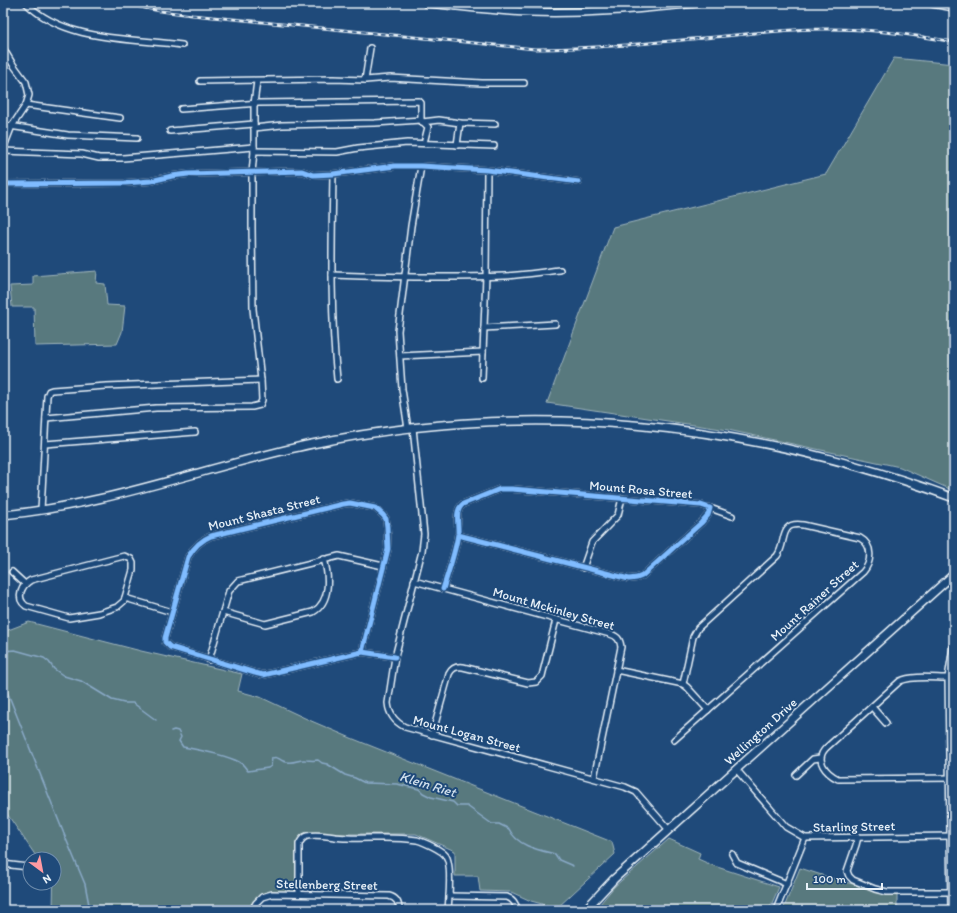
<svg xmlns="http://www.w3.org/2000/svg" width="957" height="913" viewBox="0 0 957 913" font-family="Itim,sans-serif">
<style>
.green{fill:#58797e;stroke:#a0b5bb}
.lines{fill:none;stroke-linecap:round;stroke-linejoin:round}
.stream{stroke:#8aaac8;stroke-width:1.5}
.minor-casing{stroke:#e8f1f8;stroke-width:8}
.tertiary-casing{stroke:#e8f1f8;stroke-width:10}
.secondary-casing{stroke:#e8f1f8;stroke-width:10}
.minor{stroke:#1f4a7a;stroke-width:5}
.tertiary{stroke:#1f4a7a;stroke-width:7}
.secondary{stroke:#1f4a7a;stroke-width:7}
.rail-casing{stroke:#e8f1f8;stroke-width:3}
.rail{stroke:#1f4a7a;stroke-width:1.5;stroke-dasharray:4.5;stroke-linecap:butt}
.cycleway-casing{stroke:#1f4a7a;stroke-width:8}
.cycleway{stroke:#80bcff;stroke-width:5}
.labels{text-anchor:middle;stroke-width:4;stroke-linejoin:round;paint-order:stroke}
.street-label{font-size:13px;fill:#e8f1f8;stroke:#1f4a7a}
.water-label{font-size:14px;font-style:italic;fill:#d0dfec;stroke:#1f4a7a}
</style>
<rect width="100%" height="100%" fill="#1f4a7a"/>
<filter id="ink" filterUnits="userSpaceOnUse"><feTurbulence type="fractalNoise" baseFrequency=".025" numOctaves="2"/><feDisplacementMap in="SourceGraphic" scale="8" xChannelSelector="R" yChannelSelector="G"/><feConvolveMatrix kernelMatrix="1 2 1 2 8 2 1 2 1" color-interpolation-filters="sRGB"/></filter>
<g filter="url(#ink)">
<g class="green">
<path d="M487 3H624V7C590 9 555 11 521 8 510 8 497 7 487 3Z"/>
<polygon points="894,58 954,64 954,491 900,467 728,430 547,403 613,227 826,174"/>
<polygon points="97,271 96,283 105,284 107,305 125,306 122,332 117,344 35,346 34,307 12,307 10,286 33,285 33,276"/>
<polygon points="29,622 141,651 242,674 238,691 260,697 309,720 351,738 612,842 615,854 557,908 531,901 511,892 480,891 478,876 455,876 455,851 416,834 305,834 297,841 295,891 260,894 247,910 53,910 54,859 38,859 3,808 3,632"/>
<polygon points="669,839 700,853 698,859 714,866 779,887 769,910 595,910 614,887"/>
<polygon points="800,868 837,880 897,895 897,906 906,910 783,910"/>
</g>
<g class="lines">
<g class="stream">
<polyline points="3,651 15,650 44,658 49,662 54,669 64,676 81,681 112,700 124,703 133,703 156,720"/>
<polyline points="3,681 66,839 85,884 90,910"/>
<path d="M171 731 174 730 178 731 181 737 179 741 183 747C198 750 230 755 242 764 244 765 246 769 248 771L268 768 271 766 272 758C278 756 278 759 283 761 293 765 298 759 305 760 310 760 312 761 318 760L322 763 327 764 345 775 355 778 365 783 397 784 419 789 423 793 431 797 453 802 457 806H467L492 824H499L509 829C517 846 538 850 555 854L559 860 573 866"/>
</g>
<g class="minor-casing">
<g id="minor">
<path d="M26 3C65 42 131 38 182 45"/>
<polyline points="3,48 12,63 26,82 29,95 26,105 12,126 3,149"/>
<polyline points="365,80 370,48"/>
<polyline points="200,81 333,79 365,80 390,78 482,83 524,83"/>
<polyline points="26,105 120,118"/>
<polyline points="181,109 259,103 419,101 421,103 421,120 428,127 424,143"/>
<polyline points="422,122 439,120 460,123 495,124"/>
<polyline points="3,125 68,135 137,138"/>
<polyline points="254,128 282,125 375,123 421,120"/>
<polyline points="170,131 254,124"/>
<polyline points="457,145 460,123"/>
<polyline points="3,151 82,154 99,158 123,158 254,147"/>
<polyline points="254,151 337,152 358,148 407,143 494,146"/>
<path d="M333 174C332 242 330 311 337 379"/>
<polyline points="3,184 125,183 151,181 172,176 188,174 302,171 313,175 333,174 395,166 421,166 487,170 579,182"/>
<path d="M332 275C390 277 448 278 505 276 523 275 542 272 560 270"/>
<polyline points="484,328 555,324"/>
<polyline points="400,356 483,352"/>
<polyline points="482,378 486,276 487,170"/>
<polyline points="46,418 156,408 252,407 260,405 262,400 261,380 253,309 252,228 252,173 254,151 254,104 257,81"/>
<path d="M413 428 424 534 422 551 395 657 388 703C389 715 395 722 405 727L625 787 636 792 669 830"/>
<polyline points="408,429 402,389 398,331 411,226 421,166"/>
<polyline points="45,444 195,432"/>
<polyline points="710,508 732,516"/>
<polyline points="41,510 47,396 49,391 52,390 106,386 261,380"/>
<path d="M124 556 131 559 133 563V570L124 601 117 607 99 613 69 618 26 606C15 598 22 585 31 580Z"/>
<polyline points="583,568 592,542 618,515 622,498"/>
<polyline points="12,572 25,584"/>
<path d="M414 581 610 634C617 636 620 639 621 647L594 778"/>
<path d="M443 589C448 573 456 550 458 534 459 524 454 511 463 504L500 489H512L701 505 710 508 708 515 701 523 642 576 637 578 629 579 458 535"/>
<polyline points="125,598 172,612"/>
<path d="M223 612 265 624 313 612C331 602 329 576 324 559"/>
<path d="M362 652 263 675 255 673 170 647 165 642V638L188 557C194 547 201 540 211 536L343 504 350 503 375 508 383 515 386 519 387 527 388 549 362 652 395 657"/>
<polyline points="209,660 229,591 238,581 339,556 383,566"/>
<polyline points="616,670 683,684 687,687 708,710"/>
<path d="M948 678C935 678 912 675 900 681L826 748C814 760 826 773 838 779L954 778"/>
<polyline points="872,707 886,723"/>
<path d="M432 735 449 674C452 668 456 666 463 667L528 683 536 682 542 676 556 620"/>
<path d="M674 740 863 572C872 562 873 545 860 538L803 525C778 521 787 543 777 556L698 628 693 637 683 684"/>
<polyline points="736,769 786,827 805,838 954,836"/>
<polyline points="796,775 813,759 820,758"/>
<polyline points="858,837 856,845 847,871 849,876 853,880 875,889 887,892 953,892"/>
<polyline points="732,854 737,863 787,884"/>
<polyline points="3,864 28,867"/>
<path d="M299 894V844C301 840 303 837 307 836 319 833 334 838 347 838 369 839 394 836 417 840 424 842 442 850 446 856 452 864 449 898 448 910"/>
<path d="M449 896 507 897C513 899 516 903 517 910"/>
<path d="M252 910 256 903 262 897 272 894 389 896C397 898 399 903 399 910"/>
<polyline points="776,910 805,838"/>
<polyline points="951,910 948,678 954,641"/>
</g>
</g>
<g class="tertiary-casing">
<g id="tertiary">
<path d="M426 3C460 6 494 11 529 12 585 14 640 9 696 3"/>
<polyline points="932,3 954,7"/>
<polyline points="585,910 614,879 954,574"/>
</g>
</g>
<g class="secondary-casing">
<path id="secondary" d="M3 515C109 505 208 466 312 444 528 399 747 421 954 498"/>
</g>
<use href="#minor" class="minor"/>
<use href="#tertiary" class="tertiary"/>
<use href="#secondary" class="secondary"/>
<g class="rail-casing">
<path id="rail" d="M121 3 160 11 192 15 535 49C598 49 662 42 725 36 757 33 789 29 822 29 866 28 910 34 954 42"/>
</g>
<use href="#rail" class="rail"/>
<g class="cycleway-casing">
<g id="cycleway">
<polyline points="3,184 125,183 151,181 172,176 188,174 302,171 313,175 333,174 395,166 421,166 487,170 579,182"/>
<path d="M443 589C448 573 456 550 458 534 459 524 454 511 463 504L500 489H512L701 505 710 508 708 515 701 523 642 576 637 578 629 579 458 535"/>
<path d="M362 652 263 675 255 673 170 647 165 642V638L188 557C194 547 201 540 211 536L343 504 350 503 375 508 383 515 386 519 387 527 388 549 362 652 395 657"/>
</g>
</g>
<use href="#cycleway" class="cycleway"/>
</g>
</g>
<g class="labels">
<g class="street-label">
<text transform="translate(641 489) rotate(5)" y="5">Mount Rosa Street</text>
<text transform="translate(264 512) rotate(-14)" y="5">Mount Shasta Street</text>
<text transform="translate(814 600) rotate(-42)" y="5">Mount Rainer Street</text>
<text transform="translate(554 608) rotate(16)" y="5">Mount Mckinley Street</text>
<text transform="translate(760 731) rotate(-42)" y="5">Wellington Drive</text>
<text transform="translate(467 733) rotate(15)" y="5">Mount Logan Street</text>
<text transform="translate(854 826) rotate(-1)" y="5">Starling Street</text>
<text transform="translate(327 884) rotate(1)" y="5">Stellenberg Street</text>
</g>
<g class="water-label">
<text transform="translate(428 784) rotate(17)" y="5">Klein Riet</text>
</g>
</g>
<rect width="957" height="913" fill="none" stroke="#1f4a7a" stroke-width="16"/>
<rect x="8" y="8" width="941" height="897" fill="none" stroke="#e8f1f8" stroke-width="1.5" filter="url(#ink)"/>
<g transform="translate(42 871) rotate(148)"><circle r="19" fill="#1f4a7a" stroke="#6f8dac"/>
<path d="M0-3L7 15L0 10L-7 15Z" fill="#ff9aa2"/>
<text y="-6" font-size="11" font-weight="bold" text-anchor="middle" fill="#e8f1f8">N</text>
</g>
<path d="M807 883v6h75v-6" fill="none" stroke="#e8f1f8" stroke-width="2"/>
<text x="813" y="883" font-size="12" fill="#e8f1f8" stroke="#1f4a7a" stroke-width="3" paint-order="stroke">100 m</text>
</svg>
